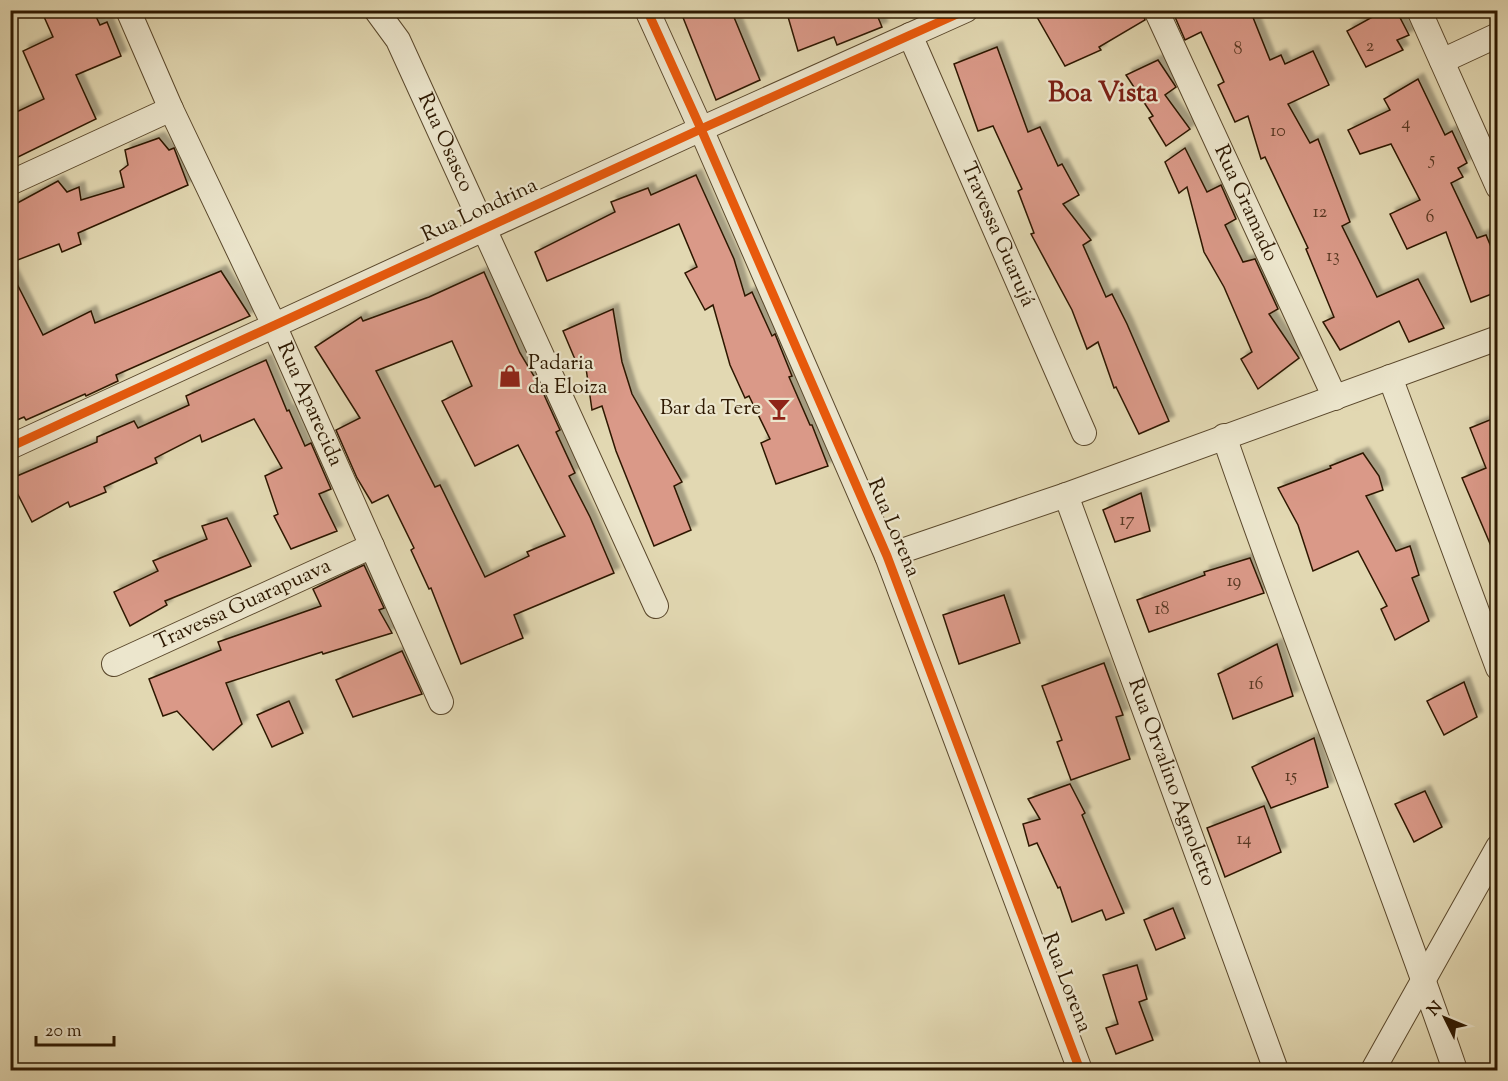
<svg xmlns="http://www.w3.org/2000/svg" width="1508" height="1081" font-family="'Sorts Mill Goudy',serif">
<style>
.building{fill:#da9988;stroke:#2d1800;stroke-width:1.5;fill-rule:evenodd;filter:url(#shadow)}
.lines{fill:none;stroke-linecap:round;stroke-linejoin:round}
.street-casing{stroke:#5a482c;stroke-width:26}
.street{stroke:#ece6cd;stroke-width:24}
.cycleway-casing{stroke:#ece6cd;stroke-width:13}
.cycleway{stroke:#e8590c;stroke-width:9}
.labels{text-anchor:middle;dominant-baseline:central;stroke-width:4.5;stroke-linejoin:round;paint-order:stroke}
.number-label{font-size:18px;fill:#583822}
.street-label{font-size:21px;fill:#2d1800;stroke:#ece6cd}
.poi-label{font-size:21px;fill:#2d1800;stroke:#ece6cd;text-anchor:start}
.district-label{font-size:27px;font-weight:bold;fill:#7a1f14;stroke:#ece6cd}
</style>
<defs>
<filter id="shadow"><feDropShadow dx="5.5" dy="-5.5" stdDeviation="1.5" flood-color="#0004"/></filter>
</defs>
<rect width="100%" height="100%" fill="#e2d8b2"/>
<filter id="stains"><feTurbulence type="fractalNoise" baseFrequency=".00333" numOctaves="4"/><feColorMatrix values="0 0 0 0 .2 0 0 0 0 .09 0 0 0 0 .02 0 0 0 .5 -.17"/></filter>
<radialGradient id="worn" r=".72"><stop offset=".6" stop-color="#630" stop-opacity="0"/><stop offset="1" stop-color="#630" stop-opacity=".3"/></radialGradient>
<g class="building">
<path d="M41,10h52l7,15 7,-3 14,34 -45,19 20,44 -78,38 -8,-15v-27l34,-16 -21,-48 30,-14z"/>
<path d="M680,10h51l29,70 -44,20z"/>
<path d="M786,10h89l7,17 -45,18 -3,-8 -36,14z"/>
<path d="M1033,10h109l3,10 -46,27 2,3 -36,16z"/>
<path d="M1172,10h78l20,50 11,-5 4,9 28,-13 16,34 -41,19 22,39 8,-4 32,83 -8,4 35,71 41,-18 26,49 -35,14 -10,-21 -59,29 -17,-28 11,-5 -28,-68 2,-1 -43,-91 -4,2 -13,-43 -13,6 -17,-37 6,-3 -23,-50 -16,8z"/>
<path d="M1385,10h11l13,25 -12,5 6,10 -37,17 -19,-36z"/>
<path d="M997,47l31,85 12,-5 18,39 4,-2 17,31 -16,9 28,36 -8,5 23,52 6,-3 15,30 42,97 -30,13 -23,-47 -2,1 -16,-46 -11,7 -15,-39 -41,-76 3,-1 -16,-42 4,-2 -29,-63 -15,5 -24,-67z"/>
<path d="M1158,60l18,27 -11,8 25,34 -24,17 -17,-28 4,-2 -27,-41z"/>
<path d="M1418,79l27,56 7,-4 15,32 -9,5 5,9 -12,6 26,55 9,-3 11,26v31l-26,10 -25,-70 -39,17 -17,-35 30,-14 -29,-56 -31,10 -12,-24 42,-20 -6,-11z"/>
<path d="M159,138l10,12 5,-2 14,37 -110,48 3,11 -19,8 -3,-8 -49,19v-56l48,-26 9,11 12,-5 2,13 43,-13 -4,-16 8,-6 -3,-15z"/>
<path d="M1185,148l22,44 14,-7 15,34 -11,6 18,37 12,-3 23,50 -9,5 30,44 -41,31 -17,-30 11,-7 -28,-65 -20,-35 -17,-65 -8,6 -14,-31z"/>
<path d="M696,175l38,84 11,37 7,-4 20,44 3,-2 17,42 -3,1 21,48h2l16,41 -52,18 -15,-41 9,-4 -21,-43 -4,2 -15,-33 -17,-60 -8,5 -20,-37 12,-6 -18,-43 -132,57 -12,-29 80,-40 -4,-10 37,-14 3,7z"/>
<path d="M10,270l33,65 48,-24 4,12 126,-52 29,45 -134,59 2,6 -32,15 -1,-2 -59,26 -2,-3 -14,6z"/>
<path d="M484,272l36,81 20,33 20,44 -4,2 19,41 -6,3 21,41 24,56 -100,42 9,23 -62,26 -30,-76 -2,1 -18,-39 3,-2 -26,-53 -16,8 -15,-25 -21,-48 24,-12 -45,-71 46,-30 2,4 66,-24zM452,341l20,45 -30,15 33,65 43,-21 47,91 -38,16 2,4 -44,21 -45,-92 -5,2 -59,-116z"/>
<path d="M613,309l9,53 10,32 50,88 -8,4 17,44 -37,16 -38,-95 -14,-45 -10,4 -7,-49 -8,3 -14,-33z"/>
<path d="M266,360l21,51 2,-1 16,36 6,-3 20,46 -12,5 18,37 -46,18 -17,-33 4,-2 -13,-38 17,-8 -28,-49 -52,23 -2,-7 -45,23 2,5 -53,24 2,5 -36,15 -2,-5 -36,20 -22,-43 87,-37v-5l37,-16 4,7 51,-23 -3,-9z"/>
<path d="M1497,417v143l-35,-82 24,-10 -16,-40z"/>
<path d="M1363,453l16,23 4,14 -17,6 30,55 14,-5 9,29 -7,3 17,43 -34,19 -14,-31 6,-3 -29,-55 -45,20 -15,-46 -20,-37 53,-20 -1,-2z"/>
<path d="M1141,493l9,38 -35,11 -12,-32z"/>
<path d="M227,518l24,48 -86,35 2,4 -37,21 -16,-34 44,-21 -5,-10 54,-22 -5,-13z"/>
<path d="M1250,558l14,35 -115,39 -12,-32 68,-25 -1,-3z"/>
<path d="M364,565l20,43 -5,2 13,23 -69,21 -1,-2 -96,31 16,41 -29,26 -36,-39 -14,5 -14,-37 72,-29 -3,-8 103,-36 -8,-17z"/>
<path d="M1004,595l16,48 -61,21 -16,-49z"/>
<path d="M1277,644l16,52 -60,23 -15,-45z"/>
<path d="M402,651l20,43 -69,23 -17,-37z"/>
<path d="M1104,663l19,52 -7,2 14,42 -59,21 -14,-38 5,-2 -20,-54z"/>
<path d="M1464,682l13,35 -33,18 -17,-34z"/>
<path d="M289,701l14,32 -31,14 -15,-32z"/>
<path d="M1314,738l14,49 -57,21 -19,-41z"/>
<path d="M1070,784l15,29 -3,2 42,98 -18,7 -4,-10 -30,12 -12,-35 -2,1 -21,-45 -8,3 -6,-22 17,-5 -12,-20z"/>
<path d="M1425,791l17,36 -28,15 -19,-38z"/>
<path d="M1264,806l17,46 -56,25 -18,-49z"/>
<path d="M1173,908l12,30 -29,12 -12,-30z"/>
<path d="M1137,965l10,34 -8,3 14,38 -37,14 -10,-26 12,-4 -15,-49z"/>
</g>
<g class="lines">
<g class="street-casing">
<g id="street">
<path id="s1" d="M128,10l43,99 103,216 167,377"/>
<path id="s2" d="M376,10l22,30 258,566"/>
<path d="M647,10l54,119 186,427 193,514"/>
<path id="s3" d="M1156,10l179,388"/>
<path d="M1419,10l79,177"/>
<path id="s4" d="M910,35l174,398"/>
<path d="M1442,61l56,-26"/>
<path d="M10,183l161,-74"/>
<path d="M1390,377l108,291"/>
<path d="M1224,436c73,213 158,421 231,634"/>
<path d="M10,447l691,-318 265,-119"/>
<path id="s5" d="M1066,495l210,575"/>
<path d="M887,556l179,-61 432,-157"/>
<path id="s6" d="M114,664l258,-118"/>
<path d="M1373,1070l125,-223"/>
</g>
</g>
<use href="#street" class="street"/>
<g class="cycleway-casing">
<g id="cycleway">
<path d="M647,10l54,119 186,427 193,514"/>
<path d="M10,447l691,-318 265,-119"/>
</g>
</g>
<use href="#cycleway" class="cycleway"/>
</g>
<defs>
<g id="shop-bare" transform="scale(1.8)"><path d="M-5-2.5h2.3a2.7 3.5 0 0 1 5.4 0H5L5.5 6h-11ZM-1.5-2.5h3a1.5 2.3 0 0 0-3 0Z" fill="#8f2418" stroke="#ece6cd" stroke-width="2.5" paint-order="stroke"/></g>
<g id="bar-bare" transform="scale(1.8)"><path d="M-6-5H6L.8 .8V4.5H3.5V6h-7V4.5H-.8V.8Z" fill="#8f2418" stroke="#ece6cd" stroke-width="2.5" paint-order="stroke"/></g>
</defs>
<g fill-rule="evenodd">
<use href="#shop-bare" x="510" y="376"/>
<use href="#bar-bare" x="779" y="409"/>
</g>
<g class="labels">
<g class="number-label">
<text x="1370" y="47">2</text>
<text x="1238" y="50">8</text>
<text x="1406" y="124">4</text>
<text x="1278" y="132">10</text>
<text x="1432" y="160">5</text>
<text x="1320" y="213">12</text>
<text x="1430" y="218">6</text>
<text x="1333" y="257">13</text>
<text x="1127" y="521">17</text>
<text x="1234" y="582">19</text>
<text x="1162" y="610">18</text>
<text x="1256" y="685">16</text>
<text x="1291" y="777">15</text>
<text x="1244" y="840">14</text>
</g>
<g class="street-label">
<text stroke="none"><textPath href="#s2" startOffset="150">Rua Osasco</textPath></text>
<text stroke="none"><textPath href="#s3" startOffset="213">Rua Gramado</textPath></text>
<text transform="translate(480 211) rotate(-25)">Rua Londrina</text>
<text stroke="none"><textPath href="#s4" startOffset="218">Travessa Guarujá</textPath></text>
<text stroke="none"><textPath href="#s1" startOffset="434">Rua Aparecida</textPath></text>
<text transform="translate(893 528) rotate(67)">Rua Lorena</text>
<text stroke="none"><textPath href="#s6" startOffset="142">Travessa Guarapuava</textPath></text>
<text stroke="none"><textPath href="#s5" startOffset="306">Rua Orvalino Agnoletto</textPath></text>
<text transform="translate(1066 983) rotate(69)">Rua Lorena</text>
</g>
<g class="poi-label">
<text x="528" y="364">Padaria<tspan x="528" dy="24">da Eloiza</tspan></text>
<text x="761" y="409" text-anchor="end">Bar da Tere</text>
</g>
<g class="district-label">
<text x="1103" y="94">Boa Vista</text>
</g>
</g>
<rect width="1508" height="1081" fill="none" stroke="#e2d8b2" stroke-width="36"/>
<rect x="12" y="12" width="1484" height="1057" fill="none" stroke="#2d1800" stroke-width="3"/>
<rect x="18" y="18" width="1472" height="1045" fill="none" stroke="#2d1800" stroke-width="1.5"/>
<g transform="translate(1445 1018) rotate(313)" stroke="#ece6cd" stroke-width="4.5" paint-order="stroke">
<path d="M0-4.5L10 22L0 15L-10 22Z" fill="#2d1800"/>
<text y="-9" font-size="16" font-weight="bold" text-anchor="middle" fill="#2d1800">N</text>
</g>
<path d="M36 1036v9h78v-9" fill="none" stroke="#2d1800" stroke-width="3"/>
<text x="45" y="1036" font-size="18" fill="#2d1800" stroke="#ece6cd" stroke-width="4.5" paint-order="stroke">20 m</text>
<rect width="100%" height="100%" filter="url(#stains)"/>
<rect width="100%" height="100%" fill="url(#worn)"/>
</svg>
